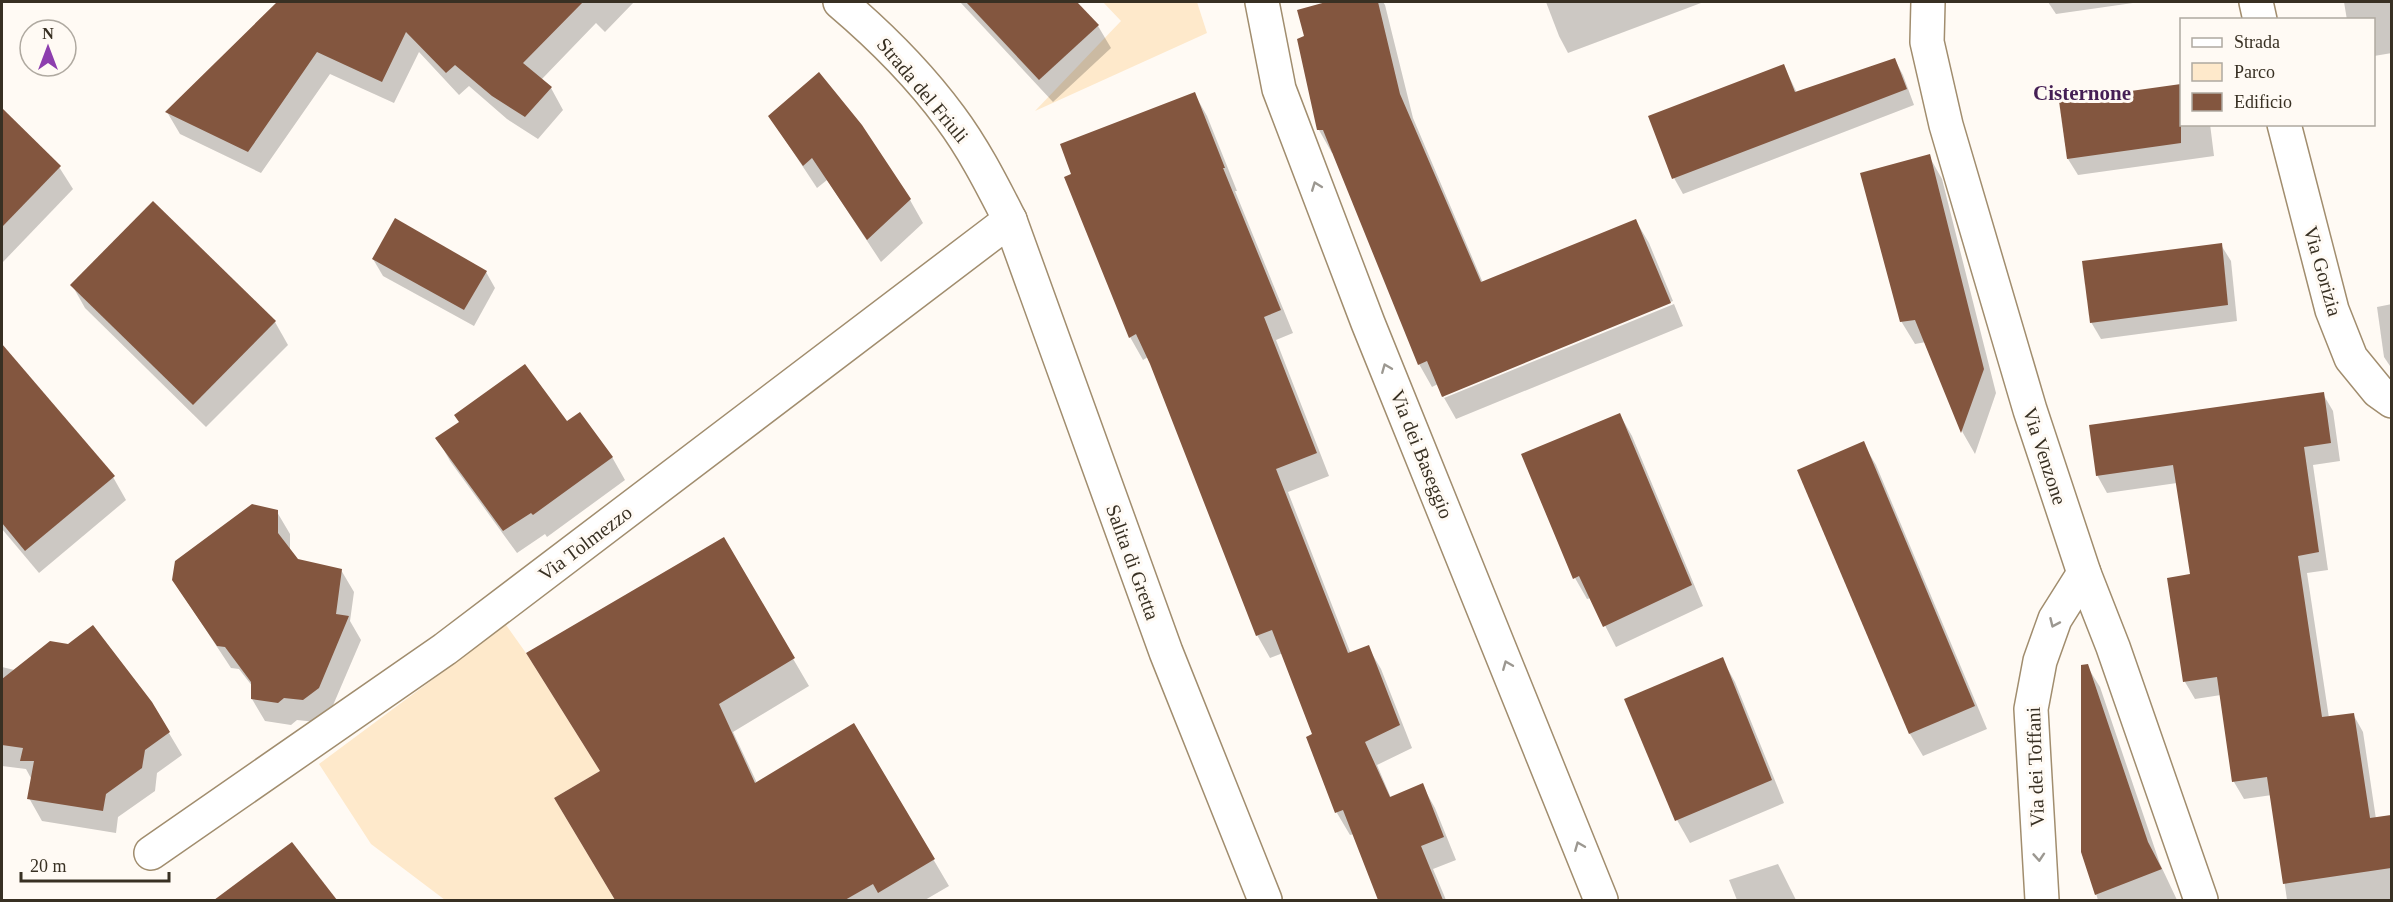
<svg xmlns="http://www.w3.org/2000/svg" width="2393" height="902" font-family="'Times New Roman',serif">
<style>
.green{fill:#fee9cb}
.shadow{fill:#0003}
.building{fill:#83563f}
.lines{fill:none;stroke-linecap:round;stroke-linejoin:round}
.street-casing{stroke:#a18d6e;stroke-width:36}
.secondary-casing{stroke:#a18d6e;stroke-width:36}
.street{stroke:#fff;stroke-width:33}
.secondary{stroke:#fff;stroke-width:33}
.oneway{stroke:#9c9891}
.labels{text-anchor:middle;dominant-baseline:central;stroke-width:6;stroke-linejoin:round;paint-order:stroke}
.street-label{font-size:20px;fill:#383023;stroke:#fffaf4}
.neighbourhood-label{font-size:21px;font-weight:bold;fill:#451f55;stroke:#fffaf4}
</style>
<rect width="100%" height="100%" fill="#fffaf4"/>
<g class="green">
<path d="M1103,2h94l10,31 -172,78 86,-90z"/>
<path d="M506,625l20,28 74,118 -46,27 61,102h-170l-74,-56 -52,-80z"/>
</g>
<g class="shadow">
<path d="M279,2h355l-29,30 -9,-9 -55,57 10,8 12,22 -25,29 -31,-20 -38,-33 -10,9 -40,-43 -25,51 -64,-29 -69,99 -81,-39 -13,-22z"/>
<path d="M960,2h115l23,24 13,22 -58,54z"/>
<path d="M1328,2h55l2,3 28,113 70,165 153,-62 13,22 24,58 -229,94v3l230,-94 9,22 -227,93 -13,-23 -5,-12 -6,3 -13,-23 -85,-212 -2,1 -13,-23 -14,-93z"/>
<path d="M1546,2h155v1l-133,50 -9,-17z"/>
<path d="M2048,2h92l-84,12z"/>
<path d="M2344,2h48v51l-18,3v-36h-27z"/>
<path d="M1895,60l8,15 11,30 -231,89 -9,-16 -24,-61 134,-51 13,27z"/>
<path d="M2182,85v39h28l4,32 -136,19 -10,-16 -8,-56z"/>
<path d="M1194,93l13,23 30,75h-2l58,142 -17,7 53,136 -41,16 63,162 17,-7 13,22 31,79 -35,17 14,33 31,-13 13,23 21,52 -23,9 13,31h-66l-26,-66 -4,1 -13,-22 -29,-75 6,-3 -31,-82 -13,5 -13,-23 -109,-278 -5,3 -13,-23z"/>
<path d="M2,110l57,57 14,22 -71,74z"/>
<path d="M770,117l140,83 13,23 -42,39 -54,-82 -10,8z"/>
<path d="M1929,156l13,23 54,214 -21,61 -12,-21 -37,-91 -11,2 -14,-23z"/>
<path d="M153,203l122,119 13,23 -82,82 -121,-119 -13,-23z"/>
<path d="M2221,245l10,16 6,60 -136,18 -10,-17z"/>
<path d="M373,259l113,13 9,16 -21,38 -91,-50z"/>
<path d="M2392,304v65l-8,-12 -7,-50z"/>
<path d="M5,351l108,126 13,23 -87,73 -37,-44v-175z"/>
<path d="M2323,394l10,17 7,50 -27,4 15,105 -21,3 22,145 24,-4 10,18 13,87 16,-2v83h-105l-15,-105 -28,4 -10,-17 -13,-87 -26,4 -10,-17 7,-107 -15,-92 -70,10 -10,-18z"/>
<path d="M1620,415l12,21 71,170 -87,41 -25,-49 -4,1 -12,-21 -52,-123z"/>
<path d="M437,438l175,19 13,23 -78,57 -2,-3 -28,19 -67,-92z"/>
<path d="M1863,443l13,22 111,264 -64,27 -13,-22z"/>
<path d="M277,512l13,22v18l7,8 44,10 13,22 -4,29 11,19 -30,70 -15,12 -19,-2 -6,5 -26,-4 -13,-22 1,-12 -14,-18 -8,-1 -58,-88z"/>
<path d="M723,539l86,147 -76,46 24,51 97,-58 95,161 -24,14h-308l-46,-75z"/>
<path d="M1722,659l13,23 49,121 -94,40 -13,-23z"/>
<path d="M2087,666l13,21 60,177 17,36h-79l-15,-48z"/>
<path d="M2,667l149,36 31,52 -25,18 -2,18 -37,26 -2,16 -74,-12 -13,-23 3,-18 -6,-11 -24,-3z"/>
<path d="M292,844l43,56h-118z"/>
<path d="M1778,864l18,36h-59l-8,-20z"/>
</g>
<g class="building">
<path d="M277,2h306l-60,61 29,24 -27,30 -33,-21 -37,-31 -9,8 -40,-41 -24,50 -65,-30 -69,100 -83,-40z"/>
<path d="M966,2h111l22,23 -60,55z"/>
<path d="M1326,2h52l22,92 81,188 155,-63 35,84 -229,94 -15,-36 -9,4 -95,-235h-6l-20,-91 7,-3 -7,-26z"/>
<path d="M1895,58l12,31 -235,90 -24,-63 136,-52 11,28z"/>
<path d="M819,72l43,53 49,74 -44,41 -55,-82 -9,8 -35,-50z"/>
<path d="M2181,84v59l-114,16 -8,-58z"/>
<path d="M1195,92l30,76h-2l58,142 -17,7 53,136 -41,16 72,184 21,-8 31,80 -35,17 25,55 33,-14 21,54 -23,9 22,54h-65l-35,-90 -8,3 -29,-76 6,-3 -40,-104 -16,6 -106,-272 -14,-30 -7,4 -65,-161 7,-3 -11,-30z"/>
<path d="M2,108l59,58 -59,61z"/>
<path d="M1930,154l54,215 -23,64 -46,-113 -15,2 -40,-149z"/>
<path d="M153,201l123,120 -83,84 -123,-120z"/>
<path d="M395,218l92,53 -23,39 -92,-51z"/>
<path d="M2222,243l6,62 -138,18 -8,-62z"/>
<path d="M2,344l113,132 -90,75 -23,-28z"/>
<path d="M525,364l42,57 13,-9 33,45 -80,58 -2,-2 -28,18 -68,-93 24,-16 -5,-7z"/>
<path d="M2324,392l7,51 -27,4 15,105 -21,4 24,161 32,-4 16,105 21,-3v53l-108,16 -16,-107 -35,5 -15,-105 -34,5 -16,-104 23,-4 -17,-109 -77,11 -7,-51z"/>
<path d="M1620,413l72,172 -89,42 -24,-51 -6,3 -52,-125z"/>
<path d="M1864,441l111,265 -66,28 -112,-264z"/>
<path d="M252,504l26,6v23l20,26 44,10 -6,45 13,2 -30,72 -16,12 -19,-2 -6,5 -27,-4v-17l-26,-35 -8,-1 -45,-66 3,-19z"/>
<path d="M724,537l71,121 -76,46 36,79 99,-60 81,136 -57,34 -5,-9 -28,16h-230l-61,-102 46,-27 -74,-118z"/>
<path d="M93,625l59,77 18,30 -25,18 -3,18 -36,26 -3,17 -76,-12 7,-38h-14l3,-13 -21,-3v-66l48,-38 18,3z"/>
<path d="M1723,657l49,123 -97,41 -51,-122z"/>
<path d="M2088,664l60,178 14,27 -67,26 -14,-43v-187z"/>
<path d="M292,842l45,58h-123z"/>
</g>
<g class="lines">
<g class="street-casing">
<g id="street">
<path d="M1262,2l17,87 89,234 233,577"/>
<path d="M1928,2l-1,40 19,83 84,285 54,163 29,74 88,253"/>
<path d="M2256,2l4,18"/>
<path d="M2284,124l48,186 19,48 27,33 14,10"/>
<path d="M151,853l294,-204 565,-429"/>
<path d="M2042,900l-11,-191 9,-48 15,-42 29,-46"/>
</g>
</g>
<g class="secondary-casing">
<path id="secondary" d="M840,2c40,34 79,73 110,115 24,32 42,68 60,103l156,432 99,248"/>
</g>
<use href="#street" class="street"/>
<use href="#secondary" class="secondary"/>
</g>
<defs><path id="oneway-chevron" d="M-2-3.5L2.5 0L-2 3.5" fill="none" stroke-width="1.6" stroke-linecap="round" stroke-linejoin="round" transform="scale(1.5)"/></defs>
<g class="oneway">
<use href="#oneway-chevron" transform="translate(1316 186) rotate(-111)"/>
<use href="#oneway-chevron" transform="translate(1386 368) rotate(-112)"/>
<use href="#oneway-chevron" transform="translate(2054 623) rotate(114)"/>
<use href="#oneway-chevron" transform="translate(1507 665) rotate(-112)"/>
<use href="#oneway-chevron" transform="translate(1579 846) rotate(-112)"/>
<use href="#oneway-chevron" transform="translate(2039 857) rotate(86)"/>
</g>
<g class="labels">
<g class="street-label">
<text transform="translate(923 90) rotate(50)">Strada del Friuli</text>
<text transform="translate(2323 271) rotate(74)">Via Gorizia</text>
<text transform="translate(1422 454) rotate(68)">Via dei Baseggio</text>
<text transform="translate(2045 456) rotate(72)">Via Venzone</text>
<text transform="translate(585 543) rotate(-37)">Via Tolmezzo</text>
<text transform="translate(1133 562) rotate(70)">Salita di Gretta</text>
<text transform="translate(2035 767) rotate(-92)">Via dei Toffani</text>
</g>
<g class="neighbourhood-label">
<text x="2082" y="93">Cisternone</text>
</g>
</g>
<rect width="2393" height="902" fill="none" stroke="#383023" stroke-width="6"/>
<rect x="2180" y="18" width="195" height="108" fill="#fffaf4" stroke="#afa9a0" stroke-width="1.5"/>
<rect x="2192" y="38" width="30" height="9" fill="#ffffff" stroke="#afa9a0" stroke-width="1.5"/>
<text x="2234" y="48" font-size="18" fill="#383023">Strada</text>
<rect x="2192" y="63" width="30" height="18" fill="#fee9cb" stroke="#afa9a0" stroke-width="1.5"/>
<text x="2234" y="78" font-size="18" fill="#383023">Parco</text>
<rect x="2192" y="93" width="30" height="18" fill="#83563f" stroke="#afa9a0" stroke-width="1.5"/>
<text x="2234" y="108" font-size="18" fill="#383023">Edificio</text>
<g transform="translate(48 48)"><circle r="28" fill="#fffaf4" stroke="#afa9a0" stroke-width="1.5"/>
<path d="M0-4.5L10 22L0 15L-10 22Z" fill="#8d3eae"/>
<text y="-9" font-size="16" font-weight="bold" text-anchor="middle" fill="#383023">N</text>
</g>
<path d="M21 872v9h148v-9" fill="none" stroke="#383023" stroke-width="3"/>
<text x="30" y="872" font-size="18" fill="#383023" stroke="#fffaf4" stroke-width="4.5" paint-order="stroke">20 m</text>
</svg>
